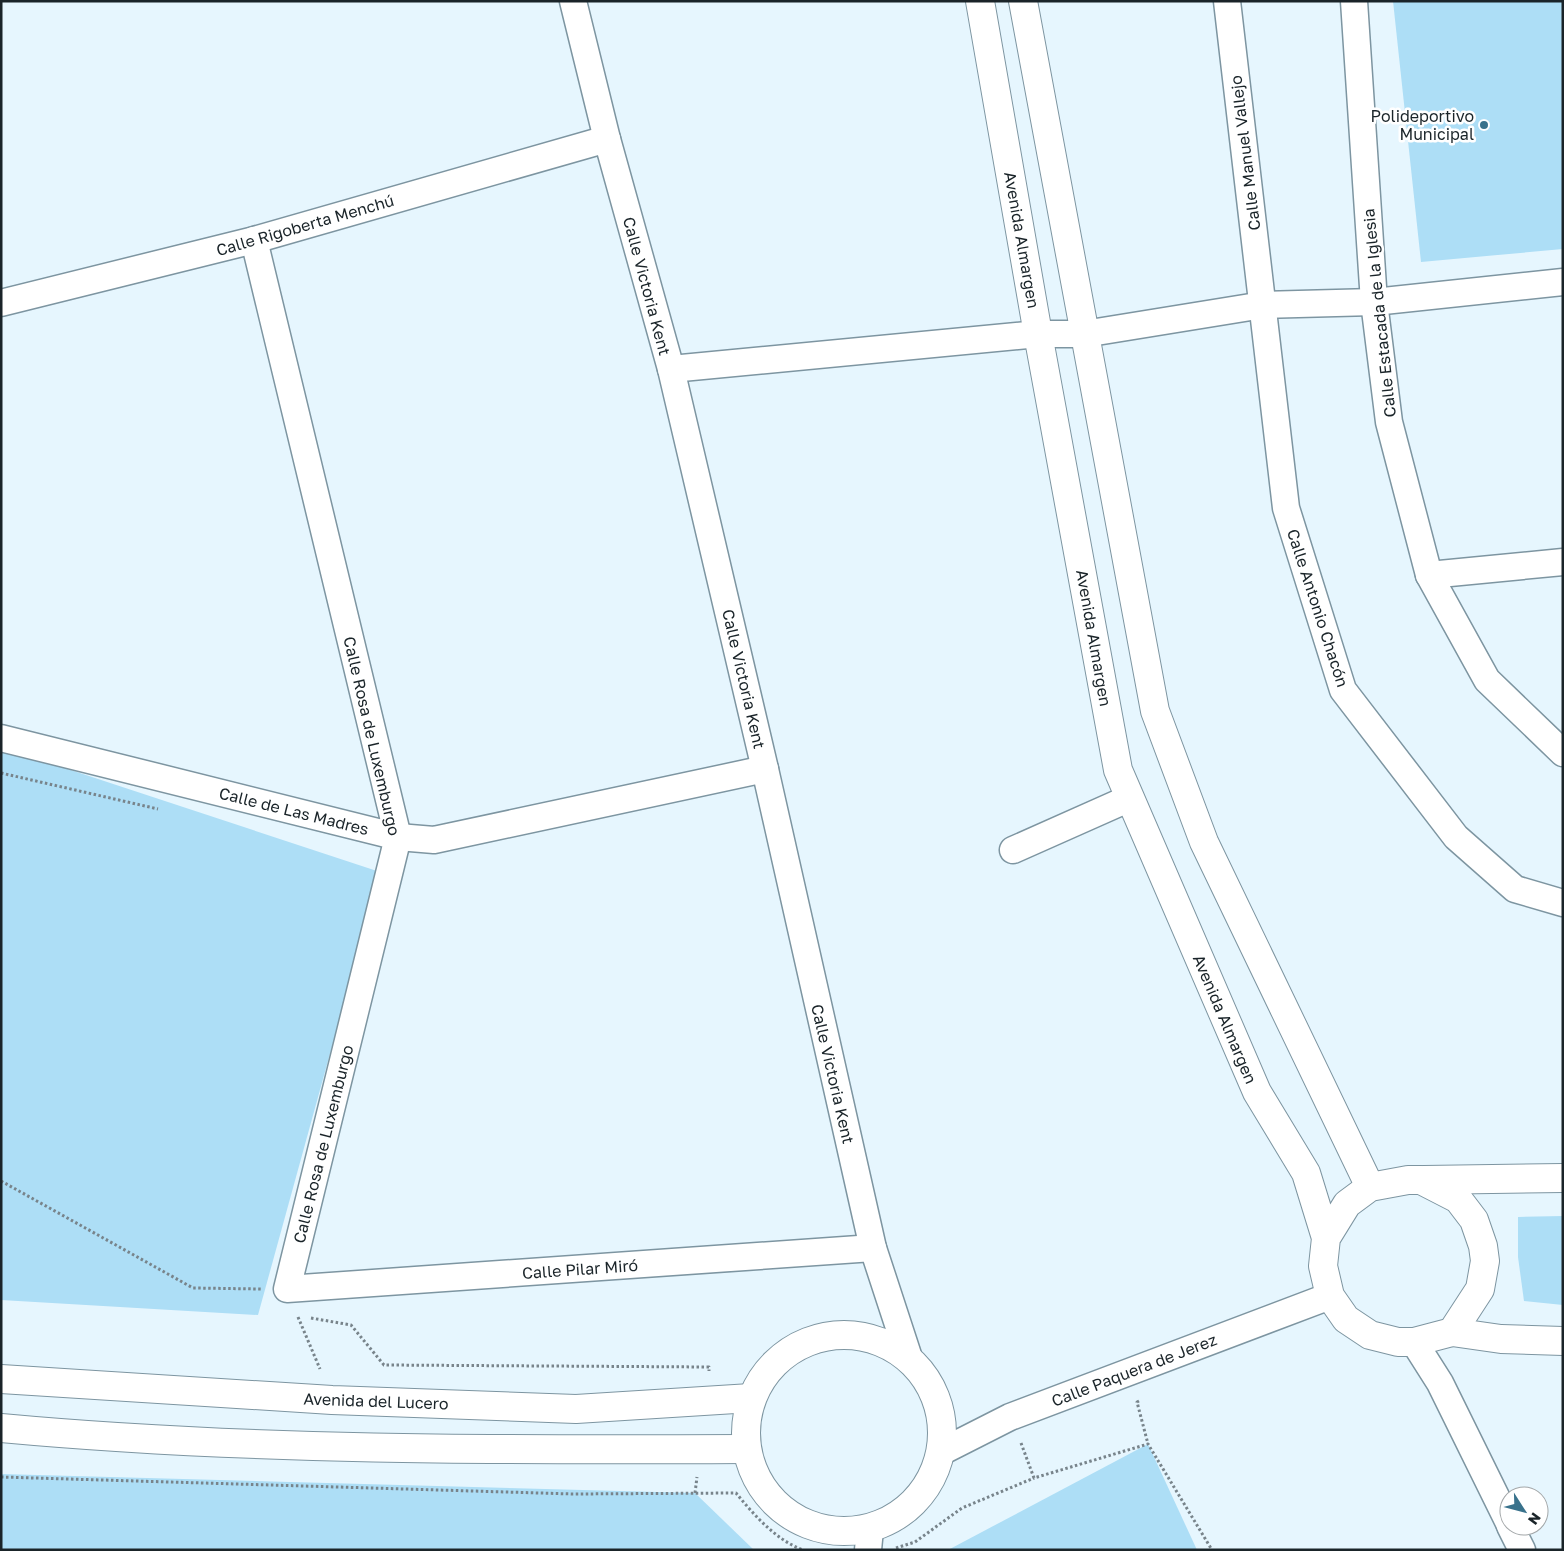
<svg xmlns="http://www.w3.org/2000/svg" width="1564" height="1551" font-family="'Golos Text',sans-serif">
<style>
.green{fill:#addef6}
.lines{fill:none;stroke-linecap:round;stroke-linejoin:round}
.minor-casing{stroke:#7d95a1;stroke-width:29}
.tertiary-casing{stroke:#7d95a1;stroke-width:30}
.path{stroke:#78848b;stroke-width:3;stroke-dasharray:2.5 2.5;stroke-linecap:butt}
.minor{stroke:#fff;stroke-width:26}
.tertiary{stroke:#fff;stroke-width:28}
.poi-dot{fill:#39728c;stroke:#fff;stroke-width:2}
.labels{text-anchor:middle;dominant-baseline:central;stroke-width:5;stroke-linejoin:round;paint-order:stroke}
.poi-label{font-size:16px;fill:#1a2429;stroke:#fff;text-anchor:end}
.street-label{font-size:16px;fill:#1a2429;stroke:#fff}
</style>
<rect width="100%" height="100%" fill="#e6f6fe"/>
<g class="green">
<path d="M1393,1h170v248l-142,13z"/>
<path d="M1,747l379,125 -122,443 -257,-15z"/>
<path d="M1563,1216v89l-39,-4 -6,-44v-40z"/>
<path d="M1148,1444l49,106h-249z"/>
<path d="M1,1474l694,19 59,57h-753z"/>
</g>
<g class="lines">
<g class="minor-casing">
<g id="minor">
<path d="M573,1l34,138 64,230 94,400 108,479 36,110"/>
<path d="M1227,1l59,507 57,182 113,147 59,52 48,14"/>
<path d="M1354,1l20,301 15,120 40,153 58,105 76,73"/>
<path d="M254,240l144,597 -111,452 586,-41"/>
<path d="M1,303l253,-63 353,-101"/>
<path d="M671,369l367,-35h46l179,-29 111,-3 189,-20"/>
<path d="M1429,575l134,-13"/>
<path d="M1,738l397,99 36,3 331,-71"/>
<path d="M1013,850l117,-52"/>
<path d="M1414,1342l26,41 69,140"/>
<path d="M941,1452l69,-35 320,-121"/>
<path d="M1510,1526l12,24"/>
<path d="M868,1550l2,-21"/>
</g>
</g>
<g class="tertiary-casing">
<g id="tertiary">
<path d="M980,1l58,333 80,436 139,322 49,81 20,65 -3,28 7,30 16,23 24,16 28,7h16l38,-10 28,-43 5,-28 -2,-15 -9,-26 -16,-21 -37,-19h-13l-38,7 -23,17 -21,34"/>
<path d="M1023,1l132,710 49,131 166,345"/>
<path d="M1424,1180l139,-2"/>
<path d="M1452,1332l49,7 62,2"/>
<circle cx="844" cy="1433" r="98"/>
<path d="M1,1379l331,21 244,9 175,-11"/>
<path d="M1,1428c248,23 497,22 745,21"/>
</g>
</g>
<g class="path">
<path d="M1,773l157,36"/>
<path d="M1,1181l192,107 68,1"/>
<path d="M298,1317l22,52"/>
<path d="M311,1318l40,7 33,40 325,2v4"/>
<path d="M1139,1401l-2,1 11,42"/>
<path d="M1021,1443l13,35 114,-34 64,106"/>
<path d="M1,1477l572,17 163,-1c18,22 40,47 67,57"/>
<path d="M695,1493l2,-16"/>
<path d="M896,1548l19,-6 47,-34 72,-30"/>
</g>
<use href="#minor" class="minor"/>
<use href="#tertiary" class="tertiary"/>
</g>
<circle class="poi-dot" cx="1484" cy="125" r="5"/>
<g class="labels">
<g class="poi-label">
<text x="1474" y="116">Polideportivo<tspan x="1474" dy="18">Municipal</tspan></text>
</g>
<g class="street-label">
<text transform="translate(1245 153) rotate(-97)">Calle Manuel Vallejo</text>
<text transform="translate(305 225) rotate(-16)">Calle Rigoberta Menchú</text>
<text transform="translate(1022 240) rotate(80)">Avenida Almargen</text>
<text transform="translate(647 286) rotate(75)">Calle Victoria Kent</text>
<text transform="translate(1379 313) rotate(-96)">Calle Estacada de la Iglesia</text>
<text transform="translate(1318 608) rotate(72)">Calle Antonio Chacón</text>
<text transform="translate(1094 638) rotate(80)">Avenida Almargen</text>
<text transform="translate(744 679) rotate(77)">Calle Victoria Kent</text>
<text transform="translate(372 736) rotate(77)">Calle Rosa de Luxemburgo</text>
<text transform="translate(294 811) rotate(14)">Calle de Las Madres</text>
<text transform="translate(1225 1019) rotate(67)">Avenida Almargen</text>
<text transform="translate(833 1074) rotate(77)">Calle Victoria Kent</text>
<text transform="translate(323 1144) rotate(-76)">Calle Rosa de Luxemburgo</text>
<text transform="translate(580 1269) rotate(-4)">Calle Pilar Miró</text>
<text transform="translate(1134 1370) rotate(-21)">Calle Paquera de Jerez</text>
<text transform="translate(376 1401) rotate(2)">Avenida del Lucero</text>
</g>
</g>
<rect width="1564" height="1551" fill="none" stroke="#1a2429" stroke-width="5"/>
<g transform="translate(1524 1511) rotate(126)"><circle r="24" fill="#ffffff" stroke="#a3a7a9"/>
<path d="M0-4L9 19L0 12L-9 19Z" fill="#39728c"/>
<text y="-8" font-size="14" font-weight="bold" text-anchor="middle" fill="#1a2429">N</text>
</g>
</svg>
